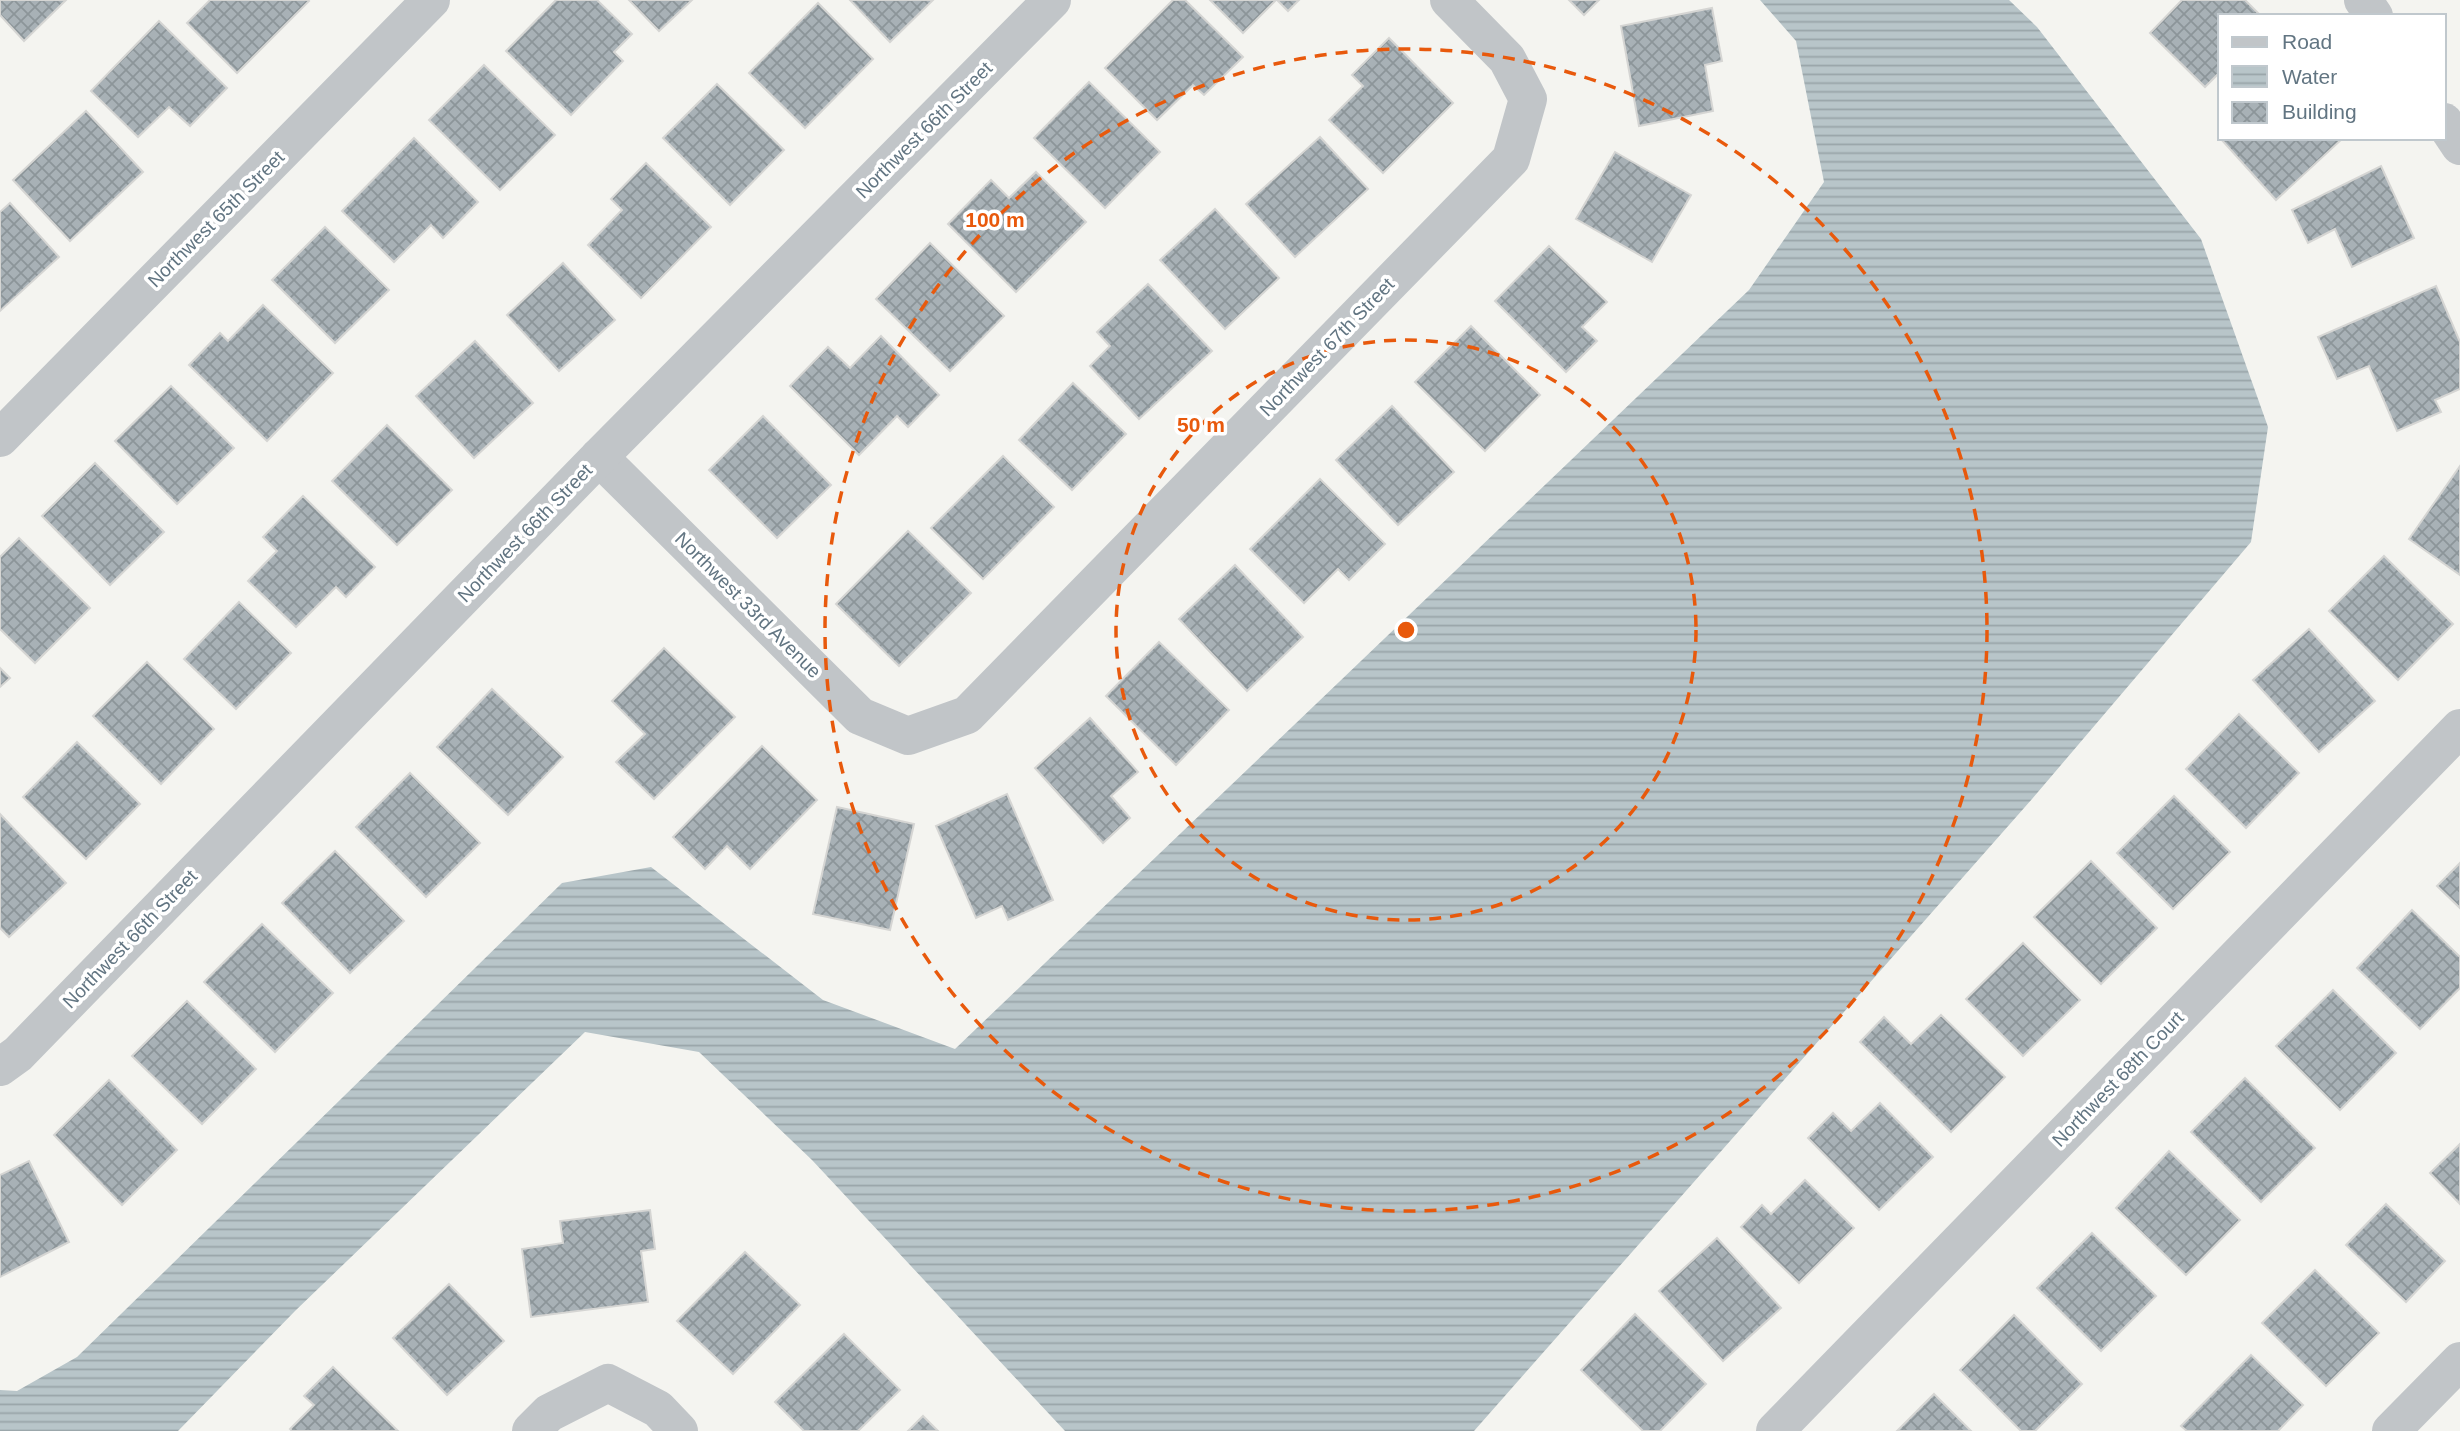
<svg xmlns="http://www.w3.org/2000/svg" width="2460" height="1431" font-family="Helvetica,sans-serif">
<style>
.water{fill:url(#water-rules)}
.building{fill:url(#building-cross-hatch);stroke:#d5d5d3;stroke-width:2}
.lines{fill:none;stroke-linecap:round;stroke-linejoin:round}
.minor{stroke:#c1c5c8;stroke-width:38}
.ring{fill:none;stroke:#e8590c;stroke-width:3.5;stroke-dasharray:12 9}
.labels{text-anchor:middle;dominant-baseline:central;stroke-width:7;stroke-linejoin:round;paint-order:stroke}
.street-label{font-size:19px;fill:#627582;stroke:#fff}
.centre{fill:#e8590c;stroke:#fff;stroke-width:3.5}
.ring-label{font-size:21px;text-anchor:middle;font-weight:bold;fill:#e8590c;stroke:#fff;stroke-width:7;stroke-linejoin:round;paint-order:stroke}
</style>
<defs>
<pattern id="water-rules" width="6" height="5" patternUnits="userSpaceOnUse" patternTransform="scale(1.75)"><rect width="6" height="5" fill="#b8c5c9"/><path d="M0 2.5h6" fill="none" stroke="#99a5a9"/></pattern>
<pattern id="building-cross-hatch" width="8" height="8" patternUnits="userSpaceOnUse" patternTransform="scale(1.75)"><rect width="8" height="8" fill="#a8b1b6"/><path d="M0 0l8 8M0 8l8-8" fill="none" stroke="#8c9599"/></pattern>
</defs>
<rect width="100%" height="100%" fill="#f4f4f0"/>
<path class="water" d="M1760,0h249l28,27 164,212 67,188 -17,115 -219,257 -558,632h-409l-253,-271 -113,-108 -114,-20 -290,279 -117,120h-178v-41l17,1 60,-34 485,-474 89,-16 172,133 132,49 794,-759 75,-108 -28,-141z"/>
<g class="building">
<path d="M0,0h66l-42,41 -24,-26z"/>
<path d="M210,0h98l1,1 -72,72 -50,-50z"/>
<path d="M556,0h41l35,34 -18,18 9,9 -52,54 -65,-64z"/>
<path d="M629,0h63l-33,31z"/>
<path d="M850,0h83l-43,42z"/>
<path d="M1173,0h12l58,57 -39,38 -11,-10 -36,35 -52,-52z"/>
<path d="M1210,0h66l-33,33z"/>
<path d="M1277,0h22l-11,11z"/>
<path d="M1569,0h30l-15,15z"/>
<path d="M2182,0h63l16,16h-41v56l-15,15 -55,-54z"/>
<path d="M818,3l55,56 -68,69 -56,-55z"/>
<path d="M1712,8l10,53 -17,4 8,46 -74,15 -18,-100z"/>
<path d="M159,21l68,67 -37,38 -21,-19 -31,30 -47,-46z"/>
<path d="M1389,38l64,65 -70,70 -54,-53 34,-34 -11,-11z"/>
<path d="M484,65l71,70 -55,55 -71,-70z"/>
<path d="M1089,82l71,70 -55,56 -71,-70z"/>
<path d="M717,84l67,66 -54,55 -67,-67z"/>
<path d="M86,111l57,61 -73,69 -57,-61z"/>
<path d="M1320,137l48,52 -73,68 -49,-53z"/>
<path d="M414,138l64,64 -35,36 -12,-13 -37,37 -52,-51z"/>
<path d="M2220,138h123l-67,62z"/>
<path d="M1615,152l76,43 -39,67 -76,-43z"/>
<path d="M646,163l65,64 -70,71 -53,-53 34,-35 -11,-11z"/>
<path d="M2381,166l33,72 -62,29 -17,-38 -27,14 -16,-33z"/>
<path d="M1036,172l50,50 -70,70 -68,-68 43,-44 18,18z"/>
<path d="M10,203l49,54 -59,54v-99z"/>
<path d="M1215,209l64,69 -54,51 -65,-69z"/>
<path d="M325,227l64,63 -54,53 -63,-63z"/>
<path d="M930,243l74,73 -54,55 -74,-72z"/>
<path d="M1549,246l58,56 -25,25 15,14 -31,31 -71,-71z"/>
<path d="M563,263l52,57 -56,51 -52,-56z"/>
<path d="M1148,284l64,67 -73,68 -49,-53 20,-20 -13,-14z"/>
<path d="M2436,286l24,56v47l-25,11 6,12 -44,19 -28,-65 -32,13 -19,-42z"/>
<path d="M263,305l70,68 -66,68 -78,-76 31,-32 8,8z"/>
<path d="M1471,326l69,69 -55,56 -70,-69z"/>
<path d="M881,336l58,59 -31,32 -11,-11 -38,39 -69,-69 38,-39 22,21z"/>
<path d="M475,341l58,62 -59,55 -58,-62z"/>
<path d="M1073,383l53,51 -54,56 -53,-50z"/>
<path d="M171,386l63,62 -57,56 -62,-63z"/>
<path d="M1392,406l62,66 -56,53 -62,-65z"/>
<path d="M763,416l68,69 -54,53 -68,-68z"/>
<path d="M387,425l65,65 -55,55 -65,-64z"/>
<path d="M1003,456l51,51 -71,72 -52,-51z"/>
<path d="M95,463l69,69 -54,53 -68,-69z"/>
<path d="M2460,466v109l-51,-36z"/>
<path d="M1320,479l65,65 -36,36 -11,-11 -34,34 -54,-54z"/>
<path d="M303,496l72,71 -29,30 -10,-10 -40,40 -48,-46 29,-30 -14,-14z"/>
<path d="M908,531l63,62 -72,73 -63,-62z"/>
<path d="M19,538l71,70 -55,55 -35,-34v-72z"/>
<path d="M2384,556l69,68 -55,56 -69,-69z"/>
<path d="M1235,565l68,72 -56,54 -68,-72z"/>
<path d="M239,602l52,51 -55,56 -52,-50z"/>
<path d="M2309,629l66,72 -56,51 -66,-72z"/>
<path d="M1159,642l70,68 -53,55 -70,-69z"/>
<path d="M664,648l71,69 -81,82 -38,-37 29,-28 -33,-33z"/>
<path d="M147,662l67,67 -53,55 -68,-68z"/>
<path d="M0,668l10,10 -10,9z"/>
<path d="M492,689l71,68 -55,58 -71,-68z"/>
<path d="M2239,714l60,59 -53,55 -60,-59z"/>
<path d="M1090,718l48,54 -27,24 19,22 -27,25 -68,-75z"/>
<path d="M77,742l63,62 -54,55 -63,-62z"/>
<path d="M762,746l55,54 -67,69 -23,-23 -22,23 -32,-32z"/>
<path d="M410,773l70,70 -54,54 -70,-70z"/>
<path d="M1007,794l46,106 -45,20 -6,-14 -26,12 -40,-92z"/>
<path d="M2174,796l56,56 -57,57 -56,-56z"/>
<path d="M837,807l77,17 -24,106 -77,-16z"/>
<path d="M0,814l66,69 -57,54 -9,-9z"/>
<path d="M335,851l69,70 -54,52 -68,-70z"/>
<path d="M2091,861l66,67 -56,56 -67,-67z"/>
<path d="M2460,863v45l-23,-22z"/>
<path d="M2412,910l48,47v31l-40,41 -63,-61z"/>
<path d="M262,924l71,69 -58,59 -71,-70z"/>
<path d="M2023,943l57,57 -57,56 -57,-57z"/>
<path d="M2333,990l63,63 -56,57 -64,-64z"/>
<path d="M187,1001l69,68 -54,55 -70,-68z"/>
<path d="M1941,1015l64,62 -54,55 -91,-90 24,-25 27,27z"/>
<path d="M2245,1078l70,70 -54,54 -70,-70z"/>
<path d="M109,1080l68,70 -55,55 -68,-70z"/>
<path d="M1880,1103l53,54 -54,53 -71,-72 25,-25 18,18z"/>
<path d="M2460,1144v60l-30,-31z"/>
<path d="M2169,1151l71,69 -54,55 -70,-67z"/>
<path d="M29,1161l40,81 -69,35v-102z"/>
<path d="M1805,1180l49,48 -55,55 -58,-56 21,-22 9,9z"/>
<path d="M2386,1204l59,57 -39,41 -60,-57z"/>
<path d="M650,1210l5,39 -14,2 7,51 -117,15 -9,-68 41,-6 -3,-22z"/>
<path d="M2092,1233l64,63 -55,55 -64,-63z"/>
<path d="M1717,1238l64,70 -58,53 -64,-70z"/>
<path d="M745,1252l55,53 -67,69 -56,-53z"/>
<path d="M2315,1270l64,63 -53,53 -64,-63z"/>
<path d="M449,1284l55,57 -57,54 -54,-57z"/>
<path d="M1635,1314l71,70 -46,47h-17l-62,-61z"/>
<path d="M2014,1315l68,69 -47,47h-14l-61,-61z"/>
<path d="M844,1334l56,56 -42,41h-54l-29,-29z"/>
<path d="M2251,1355l52,50 -25,26h-91l-6,-5z"/>
<path d="M333,1367l65,64h-106l-2,-2 24,-24 -10,-9z"/>
<path d="M1934,1394l37,37h-74z"/>
<path d="M923,1416l15,15h-30z"/>
</g>
<g class="lines">
<g class="minor">
<path d="M2363,0l11,16"/>
<path d="M2444,122l16,24"/>
<path d="M0,438l431,-438"/>
<path d="M599,457l261,259 48,20 59,-21 544,-556 17,-60 -21,-40 -58,-59"/>
<path d="M0,1067l18,-13 581,-597 453,-457"/>
<path d="M531,1431l18,-18 59,-30 50,26 21,22"/>
<path d="M1775,1431l685,-703"/>
<path d="M2391,1431l69,-70"/>
</g>
</g>
<g class="ring">
<circle cx="1406" cy="630" r="290"/>
<circle cx="1406" cy="630" r="581"/>
</g>
<g class="labels">
<g class="street-label">
<text transform="translate(924 130) rotate(-45)">Northwest 66th Street</text>
<text transform="translate(216 219) rotate(-45)">Northwest 65th Street</text>
<text transform="translate(1327 347) rotate(-46)">Northwest 67th Street</text>
<text transform="translate(525 533) rotate(-46)">Northwest 66th Street</text>
<text transform="translate(748 605) rotate(45)">Northwest 33rd Avenue</text>
<text transform="translate(130 939) rotate(-46)">Northwest 66th Street</text>
<text transform="translate(2118 1079) rotate(-46)">Northwest 68th Court</text>
</g>
</g>
<circle cx="1406" cy="630" r="10" class="centre"/>
<g class="ring-label">
<text x="995" y="227">100 m</text>
<text x="1201" y="432">50 m</text>
</g>
<rect x="2218" y="14" width="228" height="126" fill="#ffffff" stroke="#c0c8cd" stroke-width="2"/>
<rect x="2232" y="37" width="35" height="10" fill="#c1c5c8" stroke="#c0c8cd" stroke-width="2"/>
<text x="2282" y="49" font-size="21" fill="#627582">Road</text>
<rect x="2232" y="66" width="35" height="21" fill="url(#water-rules)" stroke="#c0c8cd" stroke-width="2"/>
<text x="2282" y="84" font-size="21" fill="#627582">Water</text>
<rect x="2232" y="102" width="35" height="21" fill="url(#building-cross-hatch)" stroke="#c0c8cd" stroke-width="2"/>
<text x="2282" y="119" font-size="21" fill="#627582">Building</text>
</svg>
